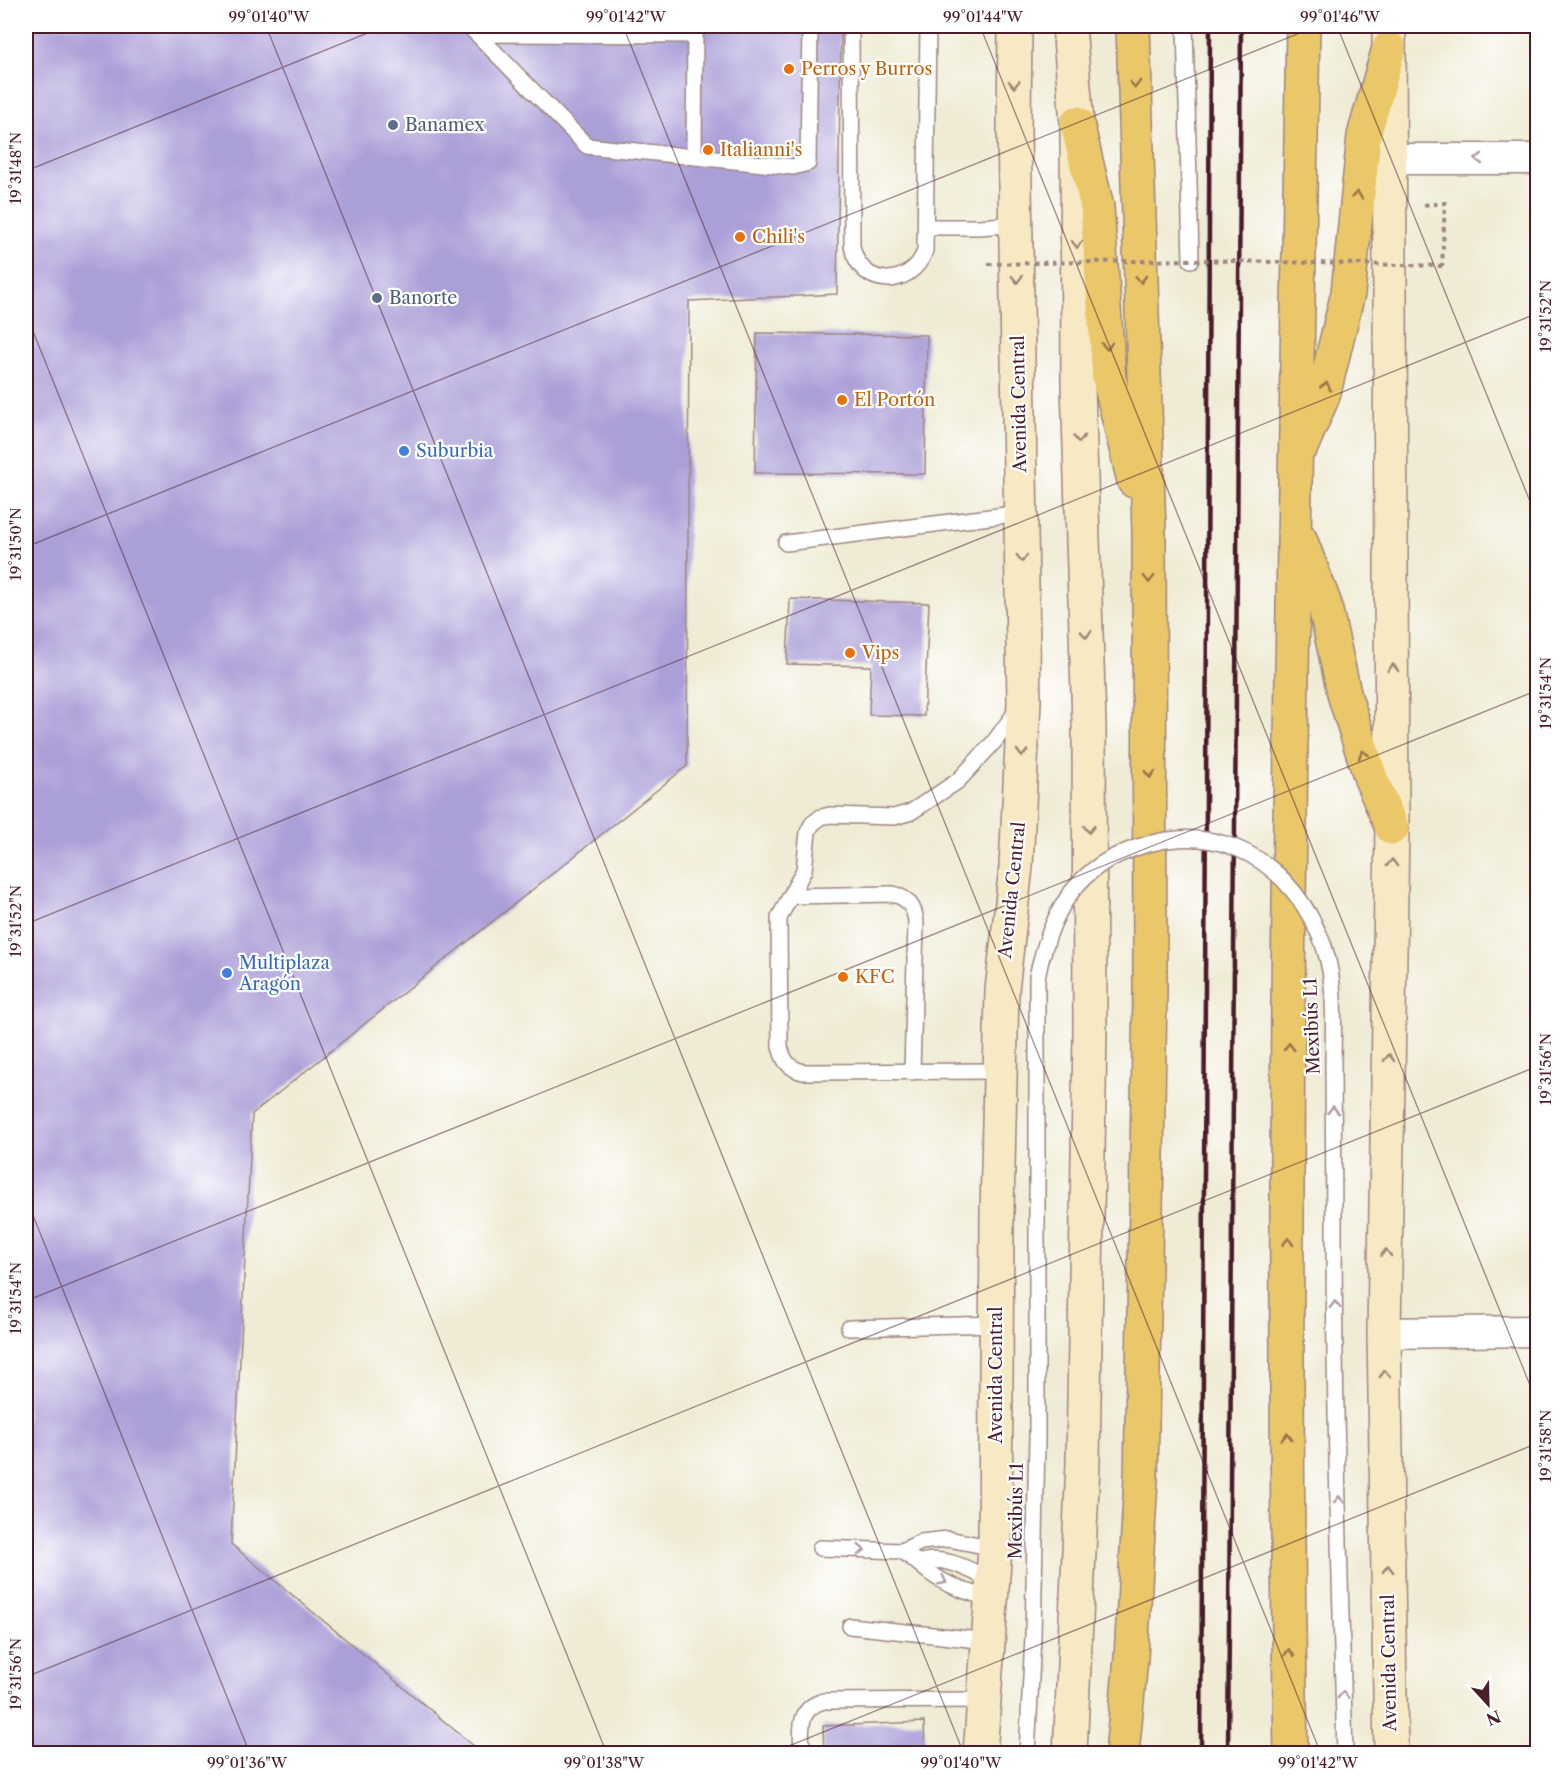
<svg xmlns="http://www.w3.org/2000/svg" width="1563" height="1779" font-family="'Libre Caslon Text',serif">
<style>
.building{fill:#ab9fd8}
.lines{fill:none;stroke-linecap:round;stroke-linejoin:round}
.lane-casing{stroke:#9c8580;stroke-width:18}
.street-casing{stroke:#9c8580;stroke-width:33}
.secondary-casing{stroke:#9c8580;stroke-width:36}
.highway-casing{stroke:#9c8580;stroke-width:36}
.path{stroke:#9c8580;stroke-width:4;stroke-dasharray:4.5 4.5;stroke-linecap:butt}
.lane{stroke:#fff;stroke-width:15}
.street{stroke:#fff;stroke-width:30}
.secondary{stroke:#f7e9c3;stroke-width:33}
.highway{stroke:#eac769;stroke-width:33}
.rail{stroke:#4a1f2b;stroke-width:4.5}
.lane-bridge-casing{stroke:#9c8580;stroke-width:18;stroke-linecap:butt}
.path-bridge{stroke:#9c8580;stroke-width:4;stroke-dasharray:4.5 4.5;stroke-linecap:butt}
.lane-bridge{stroke:#fff;stroke-width:15}
.oneway{stroke:#a08477}
.oneway2{stroke:#9a734a}
.oneway3{stroke:#ae9aa0}
.ticks{fill:none;stroke:#4a1f2b;stroke-width:1.5;stroke-opacity:0.45}
.food-dot{fill:#e8710a;stroke:#fff;stroke-width:2}
.service-dot{fill:#5c6f8a;stroke:#fff;stroke-width:2}
.shop-dot{fill:#3f7fe0;stroke:#fff;stroke-width:2}
.labels{text-anchor:middle;dominant-baseline:central;stroke-width:4.5;stroke-linejoin:round;paint-order:stroke}
.food-label{font-size:18px;fill:#c56008;stroke:#fff;text-anchor:start}
.service-label{font-size:18px;fill:#4e5e75;stroke:#fff;text-anchor:start}
.street-label{font-size:18px;fill:#4a1f2b;stroke:#fff}
.shop-label{font-size:18px;fill:#366cbe;stroke:#fff;text-anchor:start}
.neatline{fill:none;stroke:#4a1f2b;stroke-width:2}
.ticks-label{font-size:15px;text-anchor:middle;fill:#4a1f2b}
</style>
<rect width="100%" height="100%" fill="#fff"/>
<filter id="ink" filterUnits="userSpaceOnUse"><feTurbulence type="fractalNoise" baseFrequency=".0167" numOctaves="2"/><feDisplacementMap in="SourceGraphic" scale="12" xChannelSelector="R" yChannelSelector="G"/><feConvolveMatrix kernelMatrix="1 2 1 2 8 2 1 2 1" color-interpolation-filters="sRGB"/></filter>
<filter id="wash" filterUnits="userSpaceOnUse"><feTurbulence type="fractalNoise" baseFrequency=".008" numOctaves="4" result="noise"/><feDisplacementMap in="SourceGraphic" scale="24" xChannelSelector="R" yChannelSelector="G"/><feGaussianBlur stdDeviation="1.35" result="paint"/><feColorMatrix in="noise" values="0 0 0 0 0 0 0 0 0 0 0 0 0 0 0 0 0 1.4 0 .05"/><feComposite in="paint" operator="in"/></filter>
<g filter="url(#wash)">
<rect width="100%" height="100%" fill="#efebd4"/>
<g id="blocks">
<g class="building">
<path d="M26,26h815l-4,268 -148,7 -2,465 -435,348 -21,430 244,203v7h-449z"/>
<path d="M757,333l170,2 -2,139 -170,-1z"/>
<path d="M790,599l139,4 -5,113 -55,-1 2,-49 -84,-2z"/>
<path d="M924,1722l1,32h-101l-1,-28z"/>
</g>
</g>
</g>
<g filter="url(#ink)">
<use href="#blocks" fill-opacity="0" stroke="#9c8580" stroke-width="1.5"/>
<g class="lines">
<g class="lane-casing">
<g id="lane">
<path d="M469,26l118,120 206,21 15,-4 2,-137"/>
<path d="M851,26l1,220c8,43 59,43 73,5l3,-225"/>
<path d="M1185,26l6,234"/>
<path d="M478,34l217,1"/>
<path d="M694,156l1,-130"/>
<path d="M926,227h53l38,-3"/>
<path d="M786,543l235,-30"/>
<path d="M792,896l101,-2c15,4 22,13 23,29l-4,149"/>
<path d="M1000,1071l-197,1c-15,-4 -20,-12 -23,-26l-1,-128 25,-48 4,-38 4,-8 9,-7 9,-2 64,2 17,-5 47,-31 36,-39 24,-33"/>
<path d="M849,1328l147,-4"/>
<path d="M820,1548l82,3 19,-9 27,-3 47,9"/>
<path d="M902,1551c12,8 20,16 31,24 17,12 38,18 58,24"/>
<path d="M920,1562c27,-7 49,8 73,19"/>
<path d="M850,1626l138,15"/>
<path d="M802,1754c-1,-24 -5,-46 22,-53l161,-1"/>
</g>
</g>
<g class="street-casing">
<g id="street">
<path d="M1391,159h147"/>
<path d="M1384,1333l154,-2"/>
</g>
</g>
<g class="secondary-casing">
<g id="secondary">
<path d="M1069,26l8,97 1,263 11,337 1,309 -7,431 -13,291"/>
<path d="M1389,26l3,802 -8,505 7,421"/>
<path d="M980,1754l15,-206 2,-337 5,-221 14,-123 8,-165 -10,-573 1,-103"/>
</g>
</g>
<g class="highway-casing">
<g id="highway">
<path d="M1077,123l20,84 12,171 25,103"/>
<path d="M1302,445l21,-49 25,-103 16,-157 25,-88"/>
<path d="M1300,539l24,63 21,95 26,82 21,49"/>
<path d="M1122,1754l9,-96 10,-180 9,-485 -1,-460 -16,-507"/>
<path d="M1291,1754c-11,-576 2,-1153 12,-1728"/>
</g>
</g>
<path class="path" d="M1424,205l21,-2 -3,63"/>
<use href="#lane" class="lane"/>
<use href="#street" class="street"/>
<use href="#secondary" class="secondary"/>
<use href="#highway" class="highway"/>
<g class="rail">
<path d="M1201,1754l9,-1728"/>
<path d="M1228,1754l13,-1728"/>
</g>
<g class="lane-bridge-casing">
<path id="lane-bridge" d="M1027,1754l6,-117 4,-197v-463c11,-51 30,-99 81,-122 84,-40 164,-5 201,79 19,41 14,89 14,133 0,51 1,102 1,153 0,178 6,356 11,534"/>
</g>
<path class="path-bridge" d="M988,264l203,-4 251,6"/>
<use href="#lane-bridge" class="lane-bridge"/>
</g>
<defs><path id="oneway-chevron" d="M-2-3.5L2.5 0L-2 3.5" fill="none" stroke-width="1.6" stroke-linecap="round" stroke-linejoin="round" transform="scale(1.5)"/></defs>
<g class="oneway">
<use href="#oneway-chevron" transform="translate(1014 84) rotate(91)"/>
<use href="#oneway-chevron" transform="translate(1077 244) rotate(90)"/>
<use href="#oneway-chevron" transform="translate(1017 279) rotate(89)"/>
<use href="#oneway-chevron" transform="translate(1079 439) rotate(88)"/>
<use href="#oneway-chevron" transform="translate(1022 558) rotate(89)"/>
<use href="#oneway-chevron" transform="translate(1086 634) rotate(88)"/>
<use href="#oneway-chevron" transform="translate(1393 668) rotate(-90)"/>
<use href="#oneway-chevron" transform="translate(1022 753) rotate(92)"/>
<use href="#oneway-chevron" transform="translate(1089 829) rotate(90)"/>
<use href="#oneway-chevron" transform="translate(1392 863) rotate(-89)"/>
<use href="#oneway-chevron" transform="translate(1389 1058) rotate(-89)"/>
<use href="#oneway-chevron" transform="translate(1386 1253) rotate(-89)"/>
<use href="#oneway-chevron" transform="translate(1385 1374) rotate(-91)"/>
<use href="#oneway-chevron" transform="translate(1388 1569) rotate(-91)"/>
</g>
<g class="oneway2">
<use href="#oneway-chevron" transform="translate(1135 84) rotate(88)"/>
<use href="#oneway-chevron" transform="translate(1357 195) rotate(-83)"/>
<use href="#oneway-chevron" transform="translate(1141 279) rotate(88)"/>
<use href="#oneway-chevron" transform="translate(1107 346) rotate(86)"/>
<use href="#oneway-chevron" transform="translate(1326 386) rotate(-74)"/>
<use href="#oneway-chevron" transform="translate(1149 579) rotate(90)"/>
<use href="#oneway-chevron" transform="translate(1363 754) rotate(-108)"/>
<use href="#oneway-chevron" transform="translate(1150 774) rotate(90)"/>
<use href="#oneway-chevron" transform="translate(1289 1047) rotate(-90)"/>
<use href="#oneway-chevron" transform="translate(1288 1242) rotate(-90)"/>
<use href="#oneway-chevron" transform="translate(1287 1437) rotate(-90)"/>
<use href="#oneway-chevron" transform="translate(1289 1653) rotate(-91)"/>
</g>
<g class="oneway3">
<use href="#oneway-chevron" transform="translate(1479 159) rotate(-180)"/>
<use href="#oneway-chevron" transform="translate(1333 1110) rotate(-90)"/>
<use href="#oneway-chevron" transform="translate(1335 1305) rotate(-91)"/>
<use href="#oneway-chevron" transform="translate(1339 1500) rotate(-91)"/>
<use href="#oneway-chevron" transform="translate(861 1550) rotate(2)"/>
<use href="#oneway-chevron" transform="translate(943 1581) rotate(27)"/>
<use href="#oneway-chevron" transform="translate(1343 1695) rotate(-92)"/>
</g>
</g>
<path class="ticks" d="M266,26l698,1728M623,26l698,1728M980,26l558,1379M1337,26l201,495M26,171l359,-145M26,314l581,1440M26,547l1291,-521M26,924l1512,-611M26,1198l224,556M26,1301l1512,-611M26,1677l1512,-611M769,1754l769,-311"/>
<g class="food-dot">
<circle cx="789" cy="69" r="6"/>
<circle cx="708" cy="150" r="6"/>
<circle cx="740" cy="237" r="6"/>
<circle cx="842" cy="400" r="6"/>
<circle cx="850" cy="653" r="6"/>
<circle cx="843" cy="977" r="6"/>
</g>
<g class="service-dot">
<circle cx="393" cy="125" r="6"/>
<circle cx="377" cy="298" r="6"/>
</g>
<g class="shop-dot">
<circle cx="404" cy="451" r="6"/>
<circle cx="227" cy="973" r="6"/>
</g>
<g class="labels">
<g class="food-label">
<text x="801" y="69">Perros y Burros</text>
<text x="720" y="150">Italianni's</text>
<text x="752" y="237">Chili's</text>
<text x="854" y="400">El Portón</text>
<text x="862" y="653">Vips</text>
<text x="855" y="977">KFC</text>
</g>
<g class="service-label">
<text x="405" y="125">Banamex</text>
<text x="389" y="298">Banorte</text>
</g>
<g class="street-label">
<text transform="translate(1019 404) rotate(-91)">Avenida Central</text>
<text transform="translate(1012 890) rotate(-84)">Avenida Central</text>
<text transform="translate(1312 1026) rotate(-92)">Mexibús L1</text>
<text transform="translate(996 1375) rotate(-90)">Avenida Central</text>
<text transform="translate(1016 1511) rotate(-89)">Mexibús L1</text>
<text transform="translate(1389 1663) rotate(-91)">Avenida Central</text>
</g>
<g class="shop-label">
<text x="416" y="451">Suburbia</text>
<text x="239" y="963">Multiplaza<tspan x="239" dy="21">Aragón</tspan></text>
</g>
</g>
<rect width="1563" height="1779" fill="none" stroke="#fff" stroke-width="66"/>
<g transform="translate(1488 1704) rotate(158)" stroke="#ffffff" stroke-width="4.5" paint-order="stroke">
<path d="M0-4.5L10 22L0 15L-10 22Z" fill="#4a1f2b"/>
<text y="-9" font-size="16" font-weight="bold" text-anchor="middle" fill="#4a1f2b">N</text>
</g>
<rect x="33" y="33" width="1497" height="1713" class="neatline"/>
<g class="ticks-label">
<text x="269" y="22">99°01'40"W</text>
<text x="626" y="22">99°01'42"W</text>
<text x="983" y="22">99°01'44"W</text>
<text x="1340" y="22">99°01'46"W</text>
<text transform="translate(16 168) rotate(-90)" y="5">19°31'48"N</text>
<text transform="translate(1546 316) rotate(-90)" y="5">19°31'52"N</text>
<text transform="translate(16 544) rotate(-90)" y="5">19°31'50"N</text>
<text transform="translate(1546 693) rotate(-90)" y="5">19°31'54"N</text>
<text transform="translate(16 921) rotate(-90)" y="5">19°31'52"N</text>
<text transform="translate(1546 1069) rotate(-90)" y="5">19°31'56"N</text>
<text transform="translate(16 1298) rotate(-90)" y="5">19°31'54"N</text>
<text transform="translate(1546 1446) rotate(-90)" y="5">19°31'58"N</text>
<text transform="translate(16 1674) rotate(-90)" y="5">19°31'56"N</text>
<text x="247" y="1768">99°01'36"W</text>
<text x="604" y="1768">99°01'38"W</text>
<text x="961" y="1768">99°01'40"W</text>
<text x="1318" y="1768">99°01'42"W</text>
</g>
</svg>
